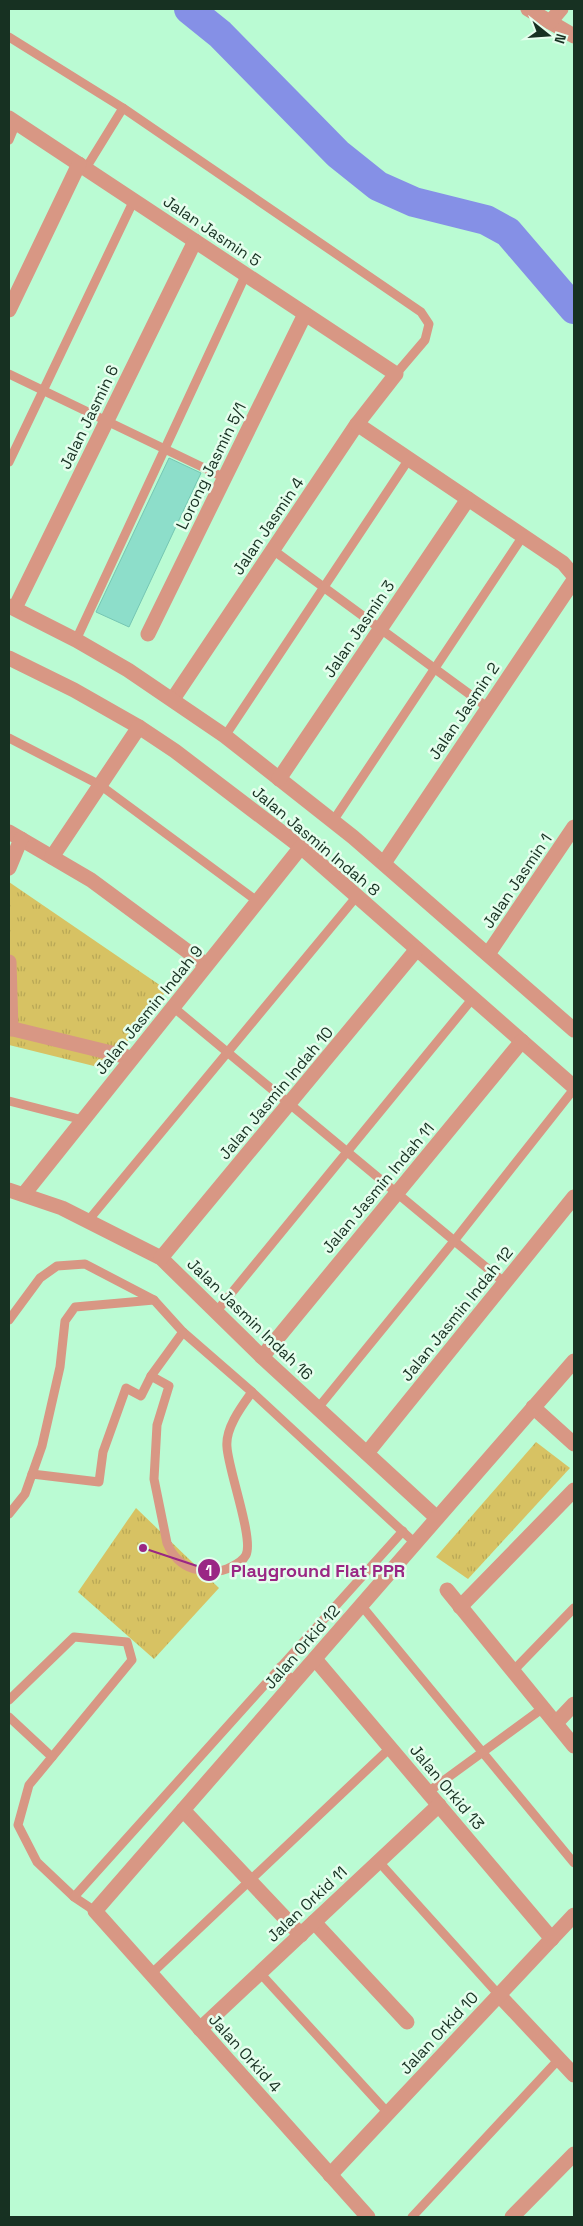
<svg xmlns="http://www.w3.org/2000/svg" width="583" height="2226" font-family="'Space Grotesk',sans-serif">
<style>
.park{fill:url(#park-tufts)}
.lines{fill:none;stroke-linecap:round;stroke-linejoin:round}
.river{stroke:#8590e6;stroke-width:30}
.building{fill:#8ddeca;stroke:#75c6b3}
.lane{stroke:#d89784;stroke-width:9}
.street{stroke:#d89784;stroke-width:15}
.labels{text-anchor:middle;dominant-baseline:central;stroke-width:5;stroke-linejoin:round;paint-order:stroke}
.street-label{font-size:16px;fill:#173122;stroke:#e5feed}
.leader{fill:none;stroke:#9a2784;stroke-width:2}
.callout-dot{fill:#9a2784;stroke:#e5feed;stroke-width:2}
.mark-label{font-size:15px;text-anchor:middle;font-weight:bold;fill:#fff}
.callout-label{font-size:18px;text-anchor:middle;font-weight:bold;fill:#9a2784;stroke:#e5feed;stroke-width:5;stroke-linejoin:round;paint-order:stroke}
</style>
<defs>
<pattern id="park-tufts" width="24" height="20" patternUnits="userSpaceOnUse" patternTransform="scale(1.25)"><rect width="24" height="20" fill="#d7c263"/><path d="M3 7l-1-3M5 7V3M7 7l1-3M15 17l-1-3M17 17v-4M19 17l1-3" fill="none" stroke="#b8a756"/></pattern>
</defs>
<rect width="100%" height="100%" fill="#bafbd3"/>
<g class="park">
<path d="M9,882l158,108 -61,79 -97,-24z"/>
<path d="M536,1442l34,26 -102,111 -32,-22z"/>
<path d="M136,1508l83,80 -65,71 -76,-67z"/>
</g>
<g class="lines">
<path class="river" d="M189,9l31,25 118,120 40,32 36,16 72,18 22,12 66,77"/>
</g>
<path class="building" d="M169,458l32,15 -72,154 -33,-15z"/>
<g class="lines">
<g class="lane">
<path d="M9,37l114,71 298,204 8,12 -4,16 -29,34"/>
<path d="M9,140l7,-17"/>
<path d="M86,168l37,-60"/>
<path d="M9,374l216,104"/>
<path d="M9,462l125,-262"/>
<path d="M273,550l214,157"/>
<path d="M76,640l170,-366"/>
<path d="M225,736l184,-277"/>
<path d="M9,738l91,47 157,116"/>
<path d="M333,821l190,-285"/>
<path d="M173,1007l332,276"/>
<path d="M9,1101l74,19"/>
<path d="M87,1222l270,-326"/>
<path d="M216,1312l257,-314"/>
<path d="M9,1320l31,-42 17,-12 28,-2 69,36 29,32 69,60 163,151"/>
<path d="M151,1376l18,10 -12,39 -3,54 13,64c5,12 14,22 27,26 12,3 26,4 37,-2 6,-3 12,-6 15,-12 8,-16 -18,-86 -19,-108 -2,-19 15,-41 25,-55"/>
<path d="M318,1408l136,-167 120,-152"/>
<path d="M32,1474l67,8 4,-30 23,-64 15,8 10,-20 32,-44"/>
<path d="M9,1514l16,-20 17,-48 18,-79 5,-46 10,-14 79,-7"/>
<path d="M361,1605l213,258"/>
<path d="M280,1667l14,15"/>
<path d="M513,1671l61,-63"/>
<path d="M9,1700l65,-63 53,5 5,18 -103,125 -11,40 19,37 37,35 21,14"/>
<path d="M9,1717l43,40"/>
<path d="M428,1792l115,-84"/>
<path d="M379,1862l120,133"/>
<path d="M74,1897l329,-366"/>
<path d="M260,1973l128,140"/>
<path d="M151,1974l239,-226"/>
<path d="M412,2217l147,-158"/>
</g>
<g class="street">
<path d="M528,9l46,27"/>
<path d="M550,22l11,-13"/>
<path d="M9,118l387,256 -39,50 -184,275"/>
<path d="M9,310l70,-146"/>
<path d="M357,424l206,139 11,13"/>
<path d="M9,606l67,34 52,30 97,66 128,101 221,193"/>
<path d="M15,608l180,-367"/>
<path d="M148,634l157,-320"/>
<path d="M9,658l65,32 65,37 36,24 126,96 273,240"/>
<path d="M279,779l189,-280"/>
<path d="M9,832l82,48 115,85"/>
<path d="M52,857l87,-130"/>
<path d="M384,863l190,-283"/>
<path d="M9,868l12,-29"/>
<path d="M488,954l86,-127"/>
<path d="M9,962l2,67"/>
<path d="M9,1028l123,30"/>
<path d="M9,1190l53,18 99,50 101,99 175,161"/>
<path d="M24,1194l277,-347"/>
<path d="M161,1258l256,-309"/>
<path d="M262,1357l260,-316"/>
<path d="M533,1407l41,37"/>
<path d="M367,1453l207,-256"/>
<path d="M447,1590l127,156"/>
<path d="M460,1607l114,-117"/>
<path d="M315,1659l237,280"/>
<path d="M556,1723l18,-19"/>
<path d="M183,1810l118,125"/>
<path d="M314,1922l93,100"/>
<path d="M499,1995l75,80"/>
<path d="M200,2029l239,-224"/>
<path d="M330,2175l244,-260"/>
<path d="M368,2217l-273,-306 479,-550"/>
<path d="M512,2217l62,-63"/>
</g>
</g>
<g class="labels">
<g class="street-label">
<text transform="translate(212 231) rotate(34)">Jalan Jasmin 5</text>
<text transform="translate(89 417) rotate(-64)">Jalan Jasmin 6</text>
<text transform="translate(211 466) rotate(-64)">Lorong Jasmin 5/1</text>
<text transform="translate(268 526) rotate(-56)">Jalan Jasmin 4</text>
<text transform="translate(359 629) rotate(-56)">Jalan Jasmin 3</text>
<text transform="translate(464 711) rotate(-56)">Jalan Jasmin 2</text>
<text transform="translate(316 841) rotate(40)">Jalan Jasmin Indah 8</text>
<text transform="translate(517 881) rotate(-56)">Jalan Jasmin 1</text>
<text transform="translate(149 1010) rotate(-51)">Jalan Jasmin Indah 9</text>
<text transform="translate(276 1093) rotate(-50)">Jalan Jasmin Indah 10</text>
<text transform="translate(378 1188) rotate(-50)">Jalan Jasmin Indah 11</text>
<text transform="translate(457 1314) rotate(-51)">Jalan Jasmin Indah 12</text>
<text transform="translate(250 1319) rotate(44)">Jalan Jasmin Indah 16</text>
<text transform="translate(302 1647) rotate(-49)">Jalan Orkid 12</text>
<text transform="translate(447 1787) rotate(50)">Jalan Orkid 13</text>
<text transform="translate(307 1904) rotate(-43)">Jalan Orkid 11</text>
<text transform="translate(439 2033) rotate(-47)">Jalan Orkid 10</text>
<text transform="translate(245 2053) rotate(48)">Jalan Orkid 4</text>
</g>
</g>
<path class="leader" d="M143 1548L209 1570"/>
<g class="callout-dot">
<circle cx="143" cy="1548" r="5"/>
<circle cx="209" cy="1570" r="12"/>
</g>
<g class="mark-label">
<text x="209" y="1576">1</text>
</g>
<g class="callout-label">
<text x="318" y="1577">Playground Flat PPR</text>
</g>
<rect width="583" height="2226" fill="none" stroke="#173122" stroke-width="20"/>
<g transform="translate(548 35) rotate(107)" stroke="#e5feed" stroke-width="4" paint-order="stroke">
<path d="M0-4L9 19L0 12L-9 19Z" fill="#173122"/>
<text y="-8" font-size="14" font-weight="bold" text-anchor="middle" fill="#173122">N</text>
</g>
</svg>
